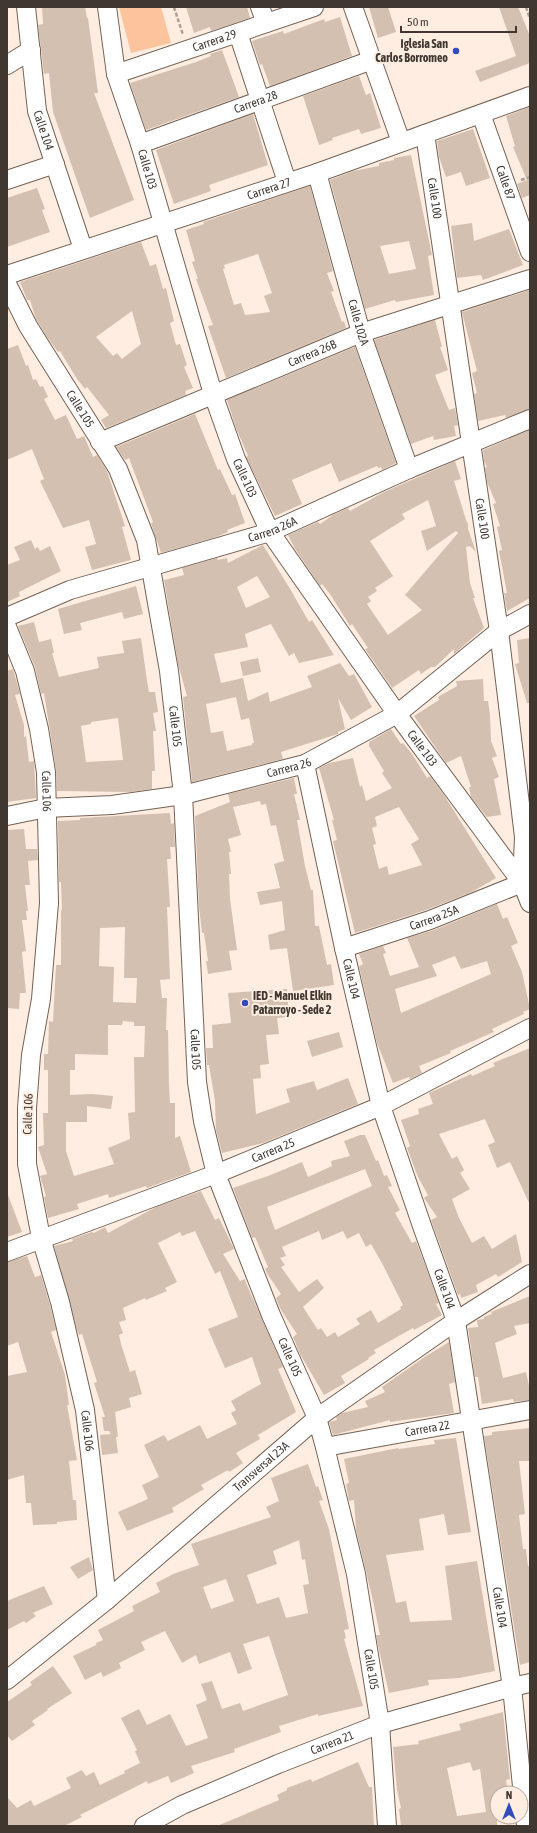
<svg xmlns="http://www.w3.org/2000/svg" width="537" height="1833" font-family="'Asap Condensed',sans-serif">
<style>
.green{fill:#fbc49c}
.building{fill:#d4c0b1;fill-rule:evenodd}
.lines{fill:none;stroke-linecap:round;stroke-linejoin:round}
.minor-casing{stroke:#756255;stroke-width:20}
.path{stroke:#aea096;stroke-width:2.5;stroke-dasharray:4 2;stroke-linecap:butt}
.minor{stroke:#fff;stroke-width:18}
.poi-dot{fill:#334cbd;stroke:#feede0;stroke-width:1.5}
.labels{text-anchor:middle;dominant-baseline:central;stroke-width:4;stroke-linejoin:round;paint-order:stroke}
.street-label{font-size:12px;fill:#403731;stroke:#feede0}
.poi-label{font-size:12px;font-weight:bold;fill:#403731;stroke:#feede0;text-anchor:end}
</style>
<rect width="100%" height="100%" fill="#feede0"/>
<path class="green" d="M119,7h42l10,36 -40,10z"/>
<g class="building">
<path d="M42,7h43l2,11h1l10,75h-4l40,107 -44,18 -37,-106 -4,-39 -5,1 -6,-49 5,-1z"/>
<path d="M186,7h61l3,11 -39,13 -1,-4 -16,6z"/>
<path d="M369,7h19l8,25 -18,6z"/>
<path d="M499,7h19l12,29v27l-50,19 -5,-11 41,-15z"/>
<path d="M340,17l12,39 -82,30 -8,-22 -2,1 -8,-24 31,-10 1,3 40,-15 1,3z"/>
<path d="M222,50l17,47 -93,33 -16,-47 66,-21 15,-6 -1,-2z"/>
<path d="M359,76l7,19 4,-2 11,35 -20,6 -2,-5 -27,9 1,2 -14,5 -16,-49z"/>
<path d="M530,107v88l-8,3 -5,-14 10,-4 -14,-33 2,-1 -9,-30z"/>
<path d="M253,114l15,51 -59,20 2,6 -37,13 -18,-54z"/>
<path d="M473,129l17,49 -24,8 -5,-14 -15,5 -7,-20 -2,-16z"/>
<path d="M411,155l21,100 -4,1 6,39 -38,7 -1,-2 -30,9 -35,-129 23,-9 26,-5v-3l15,-3v-2zM409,241l7,28 -27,5 -9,-28z"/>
<path d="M310,186l23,85 -6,2 7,18 -3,1 11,30 2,-1 2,7 -120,50 -18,-52 5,-1 -17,-46h2l-6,-17 3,-1 -9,-31 18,-6 -1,-2zM258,254l14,39 -8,3 6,16 -25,3 -4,-12 -7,2 -11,-36 2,-1 -1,-3z"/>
<path d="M37,188l8,21 -3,1 8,22 -43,15v-49z"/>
<path d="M472,223l2,18 35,-12 14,36 -40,15 -2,-5 -24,3 -6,-52z"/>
<path d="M141,242l9,24 6,-2 7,25 3,-1 8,33 -4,2 6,22 4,-1 7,21 -3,2 9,21 -8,3 1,4 -80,33 -5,-8 8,-5 -22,-28 -2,2 -8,-10 -17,-28 -2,1 -11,-15 -11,-18 -6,-19h-3l-7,-18zM132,311l9,33 -19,15 -5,-6 -4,3 -17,-19z"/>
<path d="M530,290v119l-24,9 -1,-3 -27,6 -4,-27 3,-1 -5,-20 5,-2 -15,-59z"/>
<path d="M435,320l7,27h-2l8,23 -13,5 14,35 6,-2 3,17 -4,1 2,10 -22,4 -1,-4 -22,8 -37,-104z"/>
<path d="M18,345l8,21 2,-1 5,15 3,-1 4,8 3,-1 5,11 -4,2 11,21 11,-5 11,24 7,-3 9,21 4,-2 10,16 18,55 -3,1 9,33 -39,10 -7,-23 11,-3 -7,-24 -26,8 -23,-47 4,-2 -12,-30 -25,11v-111z"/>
<path d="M355,347l41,116 -14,7 -1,-3 -3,1 -1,-2 -38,16 -8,-19 -39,17 10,24 -27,12 -29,-59 2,-1 -12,-28 -9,-28z"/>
<path d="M195,414l23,56 2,-1 12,26 3,-1 10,29 -18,7 1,2 -12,5 -55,16 -10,-30 2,-1 -24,-64 -4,2 -9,-13z"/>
<path d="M530,430v168l-23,13 -3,-18h3l-8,-42 3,-1 -5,-23 3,-1 -7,-22 3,-1 -9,-21 -2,-14 2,-1 -3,-6 -1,-11z"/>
<path d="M455,461l6,18 -7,2 13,42 1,-1v7l8,23 -6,-6 -4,1 4,36 5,15h-2l11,30 -30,26v-5l-19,18h-4l-10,7 -2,-4 -27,18 -27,-39 3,-1 -16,-24 -2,2 -20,-32 -8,-10 -2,2 -25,-37 -7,-14 30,-13 2,2 13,-9 15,-7 2,3 34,-19zM428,500l8,26 -15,5 6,20 29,-20 2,2 -53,62 17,15 -34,25 -21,-31 4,-3 -3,-4 9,-6 -2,-3 18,-12 -23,-35 35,-22 -3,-5z"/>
<path d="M31,540l4,9 3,-2 2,4 10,-5 11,25 -42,21 1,4 -13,6v-37l13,-5 -6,-13z"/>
<path d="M263,545l26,42 20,35 3,-2 22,35 -35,8 -5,-10 -5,3 -18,-32 -26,10 3,13 -34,7 7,29 22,-5 5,23 20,-9 2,10 42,-15 -5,-11 33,-13 9,13 5,-2 18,33 -21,13 -13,-22 7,31 -7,3v2l-57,18 2,7 -91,23 -9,-85 4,-1 -9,-32 -14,-84 20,-5 -2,-7 35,-10 1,2 9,-2 1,5zM257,576l13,21 -24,11 -9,-21zM236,697l5,23 8,-2 5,25h-2v2l-25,6 -4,-20 -12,2 -5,-29z"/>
<path d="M136,586l7,28 -19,5 -2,-7 -42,11 2,7 -18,4 -6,-25z"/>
<path d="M34,622l5,20 12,-3 3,14h-2l7,24 40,-9 -2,-11 27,-4 -2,-12 19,-3 6,43 2,11h6l3,20 -5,1 3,18h-3l2,40h-3v18l-22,3 -73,-1 -1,-21 -12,-77 -3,1 -6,-27 -17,-41zM118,718l5,42 -37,2 -5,-36 10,-2v-2z"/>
<path d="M530,638v65h-3l-12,-39 4,-1 -2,-23z"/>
<path d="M258,658l3,14 -18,4 -3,-14z"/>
<path d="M13,669l7,25 -5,1 9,30v12l2,-1 3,26 5,-1 2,37 -29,4v-131z"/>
<path d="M483,679l1,22h4l2,14 1,26 6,15 -5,2 7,19 -5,2 7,36 -14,2 -16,-20 -2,-10h2l-10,-31 -15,7 -32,-47 25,-16 -1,-3 19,-11 -1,-5z"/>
<path d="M391,729l10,15 2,-1 9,11 15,24 3,-2 14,19 52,83 -24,14 -46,18 -71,23 -22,-92 4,-1 -5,-20h2l-15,-52 10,-5 24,-5 7,29 2,-2 4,16 26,-13 -10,-15 2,-2 -15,-25v-4zM399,807l20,32 -8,5 11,21 -33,10 -2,-9 -8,3 -6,-24 3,-1 -4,-16 5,-2 -2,-9z"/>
<path d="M294,778l3,16h-3l6,26h-3l8,46 6,24h2l2,36h4l8,39 4,-1 3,21 -41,6 -6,-43 -17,2 -2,-15 17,-5 -3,-29 -22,4 -3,-13 23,-4 -6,-24 10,-3 -8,-36 -5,1 -5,-22 -5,1 -1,-4 -27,6 8,28 -13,4 3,13h-2l2,22h-2l1,25 7,51 -8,1 3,19 -24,4 -2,-13h2l-4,-28h-2l-3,-27 -4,-90 35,-14 -2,-8z"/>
<path d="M170,813l1,11 3,-1 1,24h-5l1,12h-4l3,48h-3l3,72 -10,1 2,18h5l-1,32h2l1,55 1,18h5v35l5,-2 11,36 -44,16 -1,-2 -37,12 -1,-4 -31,10 2,5 -31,9 -4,-21 2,-1 -6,-20 7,-2 -9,-27 6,-2 -1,-32h5v-43h-4v-16h4l1,-33 4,1 3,-57h5v-55h1l-1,-28h-2l-1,-61 22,-1v-2zM125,927l-1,51h13l-1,25 -23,-1 1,-35 -15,-1 1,-38zM123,1021l11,1v4h11l-1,31h-10l1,55 -7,1 2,26 -22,9 6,16 -40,12 -8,-25v-29h21v-16l24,3 2,-13 -21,-2 -22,1v-25h5v-16l33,1v-30h14z"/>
<path d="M24,829l2,20h11l1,11 -10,1 2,24h-5l3,26h-2l1,9h-5l4,31 -4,1 4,41h-6l-1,16 -12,-1v-178z"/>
<path d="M497,904l6,15 4,-2 11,26 -7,3 11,26 8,37 -7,3 1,2 -32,15 2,3 -44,19 1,2 -32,13 3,7 -12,6 -1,-2 -16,6 -16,-40 -18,-77 4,-2 -4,-10 24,-8 3,7 -3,1 7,22 29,-9 -12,-29 27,-8zM455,956l6,13 26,-8 4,13 -90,39 -6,-24 42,-13 -5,-11z"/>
<path d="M287,989l2,28 -12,1 2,16 -13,1 3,29 -9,1 1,13 -8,1 3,35 34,-12 -4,-13 28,-8 3,9 31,-12 10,26 -95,39 -41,10 -6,-23 -1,-29 -6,-36h-2l-1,-17h7l-1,-23 19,-2 -3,-30z"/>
<path d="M339,1032l4,15 -31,10 -5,-16z"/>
<path d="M530,1048v157l-20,-43 -13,6 -9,-23 7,-3 -10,-23 -46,15 13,25 5,-3 7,14 -4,3 10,16 -18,10 7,19 13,25 12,-7 8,13 24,-15 6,28 -24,15 -2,-3 -20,11 2,7 -17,6 -1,-4 -2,1 -27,-75 6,-3 -13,-19 4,-3 -10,-18 -11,-29 3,-2 -9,-26 18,-6 -1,-5 15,-5 -4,-11 42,-19 1,2 23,-10 -2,-3z"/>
<path d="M360,1135h5l11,26 2,-1 6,16 3,-1 5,11 -4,1 12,23 -5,3 17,30 4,-2 23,62 -3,1 6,11 -28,15 -1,-2 -39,22 2,3 -8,5 1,1 -28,17 4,7 -21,12 -24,-41 -7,-17 4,-3 -16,-24 -5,-12 5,-4 -13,-19 -3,-6 3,-2 -13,-30 -3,1 -19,-50 35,-12 34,-14 6,15 24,-11 -1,-5 19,-5 -6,-15zM365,1169l7,17 -97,44 -8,-23zM319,1231l3,9 21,-9 4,8 12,-6 7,14 5,-3 12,21 20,40 -3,2 1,2 -23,14 -7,-13 -15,9 4,5 -22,13 -3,-5 -8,5 -6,-9 -3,2 -15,-23 21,-19 -7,-9 -18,13 -18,-25 4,-2 -5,-7 6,-2 -4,-9z"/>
<path d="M201,1191l14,29 4,-2 15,31 -11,5 17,27 5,-2 1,4 37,84 -5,2 18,43 -38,23 2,4 -24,14 7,10 -14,9 -1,-2 -27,15 3,4 -32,19 2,4 -47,19 -9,-19 30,-13 -6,-14 17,-8 -15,-32 20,-10 4,6 32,-16 7,14 30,-15 -6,-11 5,-3 -5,-9 30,-17 -9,-27 -27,11 -17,-39 30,-12 -18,-46 -5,3 -20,-43 -13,5 -2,-4 -22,11 19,39 -12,6 2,3 -21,9 -1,-2 -22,10 3,12 -7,2 4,11 -4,2 2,9 9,28 5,-2 7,24 -13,4 2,9 -16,5 3,25h-2l2,16 -16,2 -2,-20 11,-1 -2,-3h-5l-2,-14h3l-11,-34 3,-1 -15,-48 -3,1 -2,-5 -23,-84 19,-5 -1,-2 20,-7 2,1 11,-6 3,6 48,-26z"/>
<path d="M8,1195l14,37 -15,5v-41z"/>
<path d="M27,1256l8,21 6,-2 9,30 6,25 -5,2 14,43 4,30h-2l10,55 -8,1 4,39h3l1,20 -20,2v2l-24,1 -2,-22h-5l-2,-28 -17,5v-104l20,-4 -9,-30 -11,4v-84z"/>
<path d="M530,1296v27l-16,3 3,8 -22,9 8,35 23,-6 4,18v10l-16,2 -1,-3 -31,5 -4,-27h-3l-7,-49 10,-1 -1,-7 7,-1v-2l8,-3 -1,-2z"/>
<path d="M449,1342l6,40 -6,2 5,29 -64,9v-2l-57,15 -4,-13 8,-2 -1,-3 6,-4 26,-6 -3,-6 20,-9 -3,-5 44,-31z"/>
<path d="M530,1428v33h-11l6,53 -6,1 4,34h3l2,17h2v96l-10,3 -36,-229 8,-1v-3z"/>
<path d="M456,1438l15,94 -23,3 -4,-21 -25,5 5,31 -38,5 10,48 10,-2 4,21 42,-2 -7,-54 32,-5 18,110 -36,7 -31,2 1,5 -40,8 -10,-43 -3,-15h4l-7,-34 -17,-71 -2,-30 -5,1 -3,-17 3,-1 -5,-24 54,-11 1,1 36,-5 -1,-4z"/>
<path d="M308,1464l8,23 2,-1 5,14 -4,1 10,28 20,100 -5,1 2,8 -2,1 19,67 -45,10v-2l-39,12 2,6 -47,17 1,3 -44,14 3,7 -23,10 -3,-7 -20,8 -1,-3 -67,34 2,2 -18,9h-57v-29l10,11 14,-8 3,6 37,-18 -5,-10 16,-8 4,6 8,-4 6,13 25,-12 -1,-2 16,-8 -5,-12 2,-1 -16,-32 18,-9 8,16 23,-11 16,32 22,-8 -12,-33 11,-5 -6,-16 11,-3 10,28 18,-6 3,8 45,-16 -19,-59 -26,8 9,25 -14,5 -8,-22 -31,12 -3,-9 -14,8 -17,-32 -24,11 4,8 -26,13 2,5 -18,9 -2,-5 -16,8 -12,-24 23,-11v-2l7,-3 -5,-10 36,-19 -2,-5 28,-14 -4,-9 17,-9 26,-9 -8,-21 80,-27 -5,-10 13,-6 -8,-23zM299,1540l3,20 3,-1 4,25 -6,1 5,28 -22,5 -7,-21 -22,7 -10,-29 30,-11 -4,-13zM226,1579l8,22 -23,8 -8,-22z"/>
<path d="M89,1557l4,13 -15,9 -8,-12z"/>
<path d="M44,1586l9,18 -20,9 3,3 -10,7 -2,-2 -17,9v-29z"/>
<path d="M53,1666l19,27 -25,16 1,1 -16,11 3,4 -23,16 -5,-6v-33l25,-17 -2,-3z"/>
<path d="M503,1712l7,67 -4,1 2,13h-11v33h-96l-2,-17 2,-1 -4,-18 -4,-43 26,-3 -1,-3 43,-11 -2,-6zM470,1762l3,9 7,-2 6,43 -29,4 -10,-48z"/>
<path d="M358,1762l11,25h3l2,39h-157l62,-26 -2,-5 10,-5v-2l24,-9 1,3z"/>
</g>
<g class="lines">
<g class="minor-casing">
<g id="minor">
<path id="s1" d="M26,7l11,104 46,138"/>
<path id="s2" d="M107,7l9,67 24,70 73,250 23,65 34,73 127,182 125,169"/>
<path d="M260,7l6,16"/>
<path d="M353,7l48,135"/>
<path d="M238,33l49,149"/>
<path d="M7,65l24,-15"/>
<path id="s3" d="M116,74l198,-67"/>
<path id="s4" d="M481,114l49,138"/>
<path id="s5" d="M425,134l74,497 25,206 -2,46 8,20"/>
<path id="s6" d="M140,144l232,-84"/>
<path id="s7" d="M317,173l44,160 48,136"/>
<path d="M7,180l48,-16"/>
<path id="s8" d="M7,275l310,-102 213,-77"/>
<path id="s9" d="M7,284l21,42 90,143 28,71 23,131 14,124 14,287 6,39 13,53 55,141 46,103 8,29 31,127 24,150 7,102"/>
<path id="s10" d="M100,442l261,-109 169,-54"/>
<path id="s11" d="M7,617l63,-27 200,-58 139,-63 121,-50"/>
<path id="s12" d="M7,627l18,44 14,58 7,43 3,131 -8,96 -10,56 -4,53v56l14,74 19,64 25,108 22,190"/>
<path id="s13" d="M305,764l39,184 37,158 41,120 34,95 56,366 14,139"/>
<path id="s14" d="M7,816l39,-8 66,-3 71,-10 122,-31 92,-50 102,-83 31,-17"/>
<path id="s15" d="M344,948l86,-28 92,-37"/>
<path id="s16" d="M7,1252l209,-78 165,-68 149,-78"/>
<path id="s17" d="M325,1447l205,-37"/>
<path id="s18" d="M7,1680l100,-80 210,-182 139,-97 74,-47"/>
<path id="s19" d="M144,1826l38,-21 96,-41 102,-40 132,-37 18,-4"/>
</g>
</g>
<g class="path">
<path d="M174,7l9,28"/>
<path d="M526,7l4,12"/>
<path d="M521,180l9,-3"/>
</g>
<use href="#minor" class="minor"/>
</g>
<g class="poi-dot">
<circle cx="456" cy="51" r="4"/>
<circle cx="245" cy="1003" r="4"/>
</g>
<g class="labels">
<g class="street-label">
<text stroke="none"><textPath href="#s3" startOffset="104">Carrera 29</textPath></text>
<text stroke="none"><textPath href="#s6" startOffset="123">Carrera 28</textPath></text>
<text stroke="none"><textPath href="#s1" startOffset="125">Calle 104</textPath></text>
<text stroke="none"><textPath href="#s2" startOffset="168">Calle 103</textPath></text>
<text stroke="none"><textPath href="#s4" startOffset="73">Calle 87</textPath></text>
<text stroke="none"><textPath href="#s8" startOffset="276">Carrera 27</textPath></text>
<text stroke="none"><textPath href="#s5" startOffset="65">Calle 100</textPath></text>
<text stroke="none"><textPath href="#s7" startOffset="155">Calle 102A</textPath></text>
<text stroke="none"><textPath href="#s10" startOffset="230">Carrera 26B</textPath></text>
<text stroke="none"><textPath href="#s9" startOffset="145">Calle 105</textPath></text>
<text stroke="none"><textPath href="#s2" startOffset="492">Calle 103</textPath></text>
<text stroke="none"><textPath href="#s5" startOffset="389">Calle 100</textPath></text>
<text stroke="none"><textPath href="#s11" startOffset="280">Carrera 26A</textPath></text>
<text stroke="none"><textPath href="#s9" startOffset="481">Calle 105</textPath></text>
<text stroke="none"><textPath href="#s2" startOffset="816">Calle 103</textPath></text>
<text stroke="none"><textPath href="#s14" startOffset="287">Carrera 26</textPath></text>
<text stroke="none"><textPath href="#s12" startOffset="170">Calle 106</textPath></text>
<text stroke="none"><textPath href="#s15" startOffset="95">Carrera 25A</textPath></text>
<text stroke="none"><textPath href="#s13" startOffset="220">Calle 104</textPath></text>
<text stroke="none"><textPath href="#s9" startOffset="805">Calle 105</textPath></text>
<text transform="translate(28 1114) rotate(-88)">Calle 106</text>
<text stroke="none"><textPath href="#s16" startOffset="285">Carrera 25</textPath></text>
<text stroke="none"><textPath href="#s13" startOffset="544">Calle 104</textPath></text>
<text stroke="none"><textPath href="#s9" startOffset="1129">Calle 105</textPath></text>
<text stroke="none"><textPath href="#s17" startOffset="104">Carrera 22</textPath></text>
<text stroke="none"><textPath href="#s12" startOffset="818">Calle 106</textPath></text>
<text stroke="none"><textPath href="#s18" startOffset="332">Transversal 23A</textPath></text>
<text stroke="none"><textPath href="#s13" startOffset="868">Calle 104</textPath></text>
<text stroke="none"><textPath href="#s9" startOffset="1453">Calle 105</textPath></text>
<text stroke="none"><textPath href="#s19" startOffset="206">Carrera 21</textPath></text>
</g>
<g class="poi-label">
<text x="448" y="44">Iglesia San<tspan x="448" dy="14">Carlos Borromeo</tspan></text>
<text x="253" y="996" text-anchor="start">IED - Manuel Elkin<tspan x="253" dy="14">Patarroyo - Sede 2</tspan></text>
</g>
</g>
<rect width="537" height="1833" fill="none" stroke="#403731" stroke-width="16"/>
<g transform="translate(509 1805)"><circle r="19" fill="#feede0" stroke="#b2a49a"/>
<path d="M0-3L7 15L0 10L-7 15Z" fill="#334cbd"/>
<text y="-6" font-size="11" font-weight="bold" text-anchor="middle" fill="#403731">N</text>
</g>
<path d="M401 26v6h115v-6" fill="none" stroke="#403731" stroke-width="2"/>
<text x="407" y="26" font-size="12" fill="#403731" stroke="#feede0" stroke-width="3" paint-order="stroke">50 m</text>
</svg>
